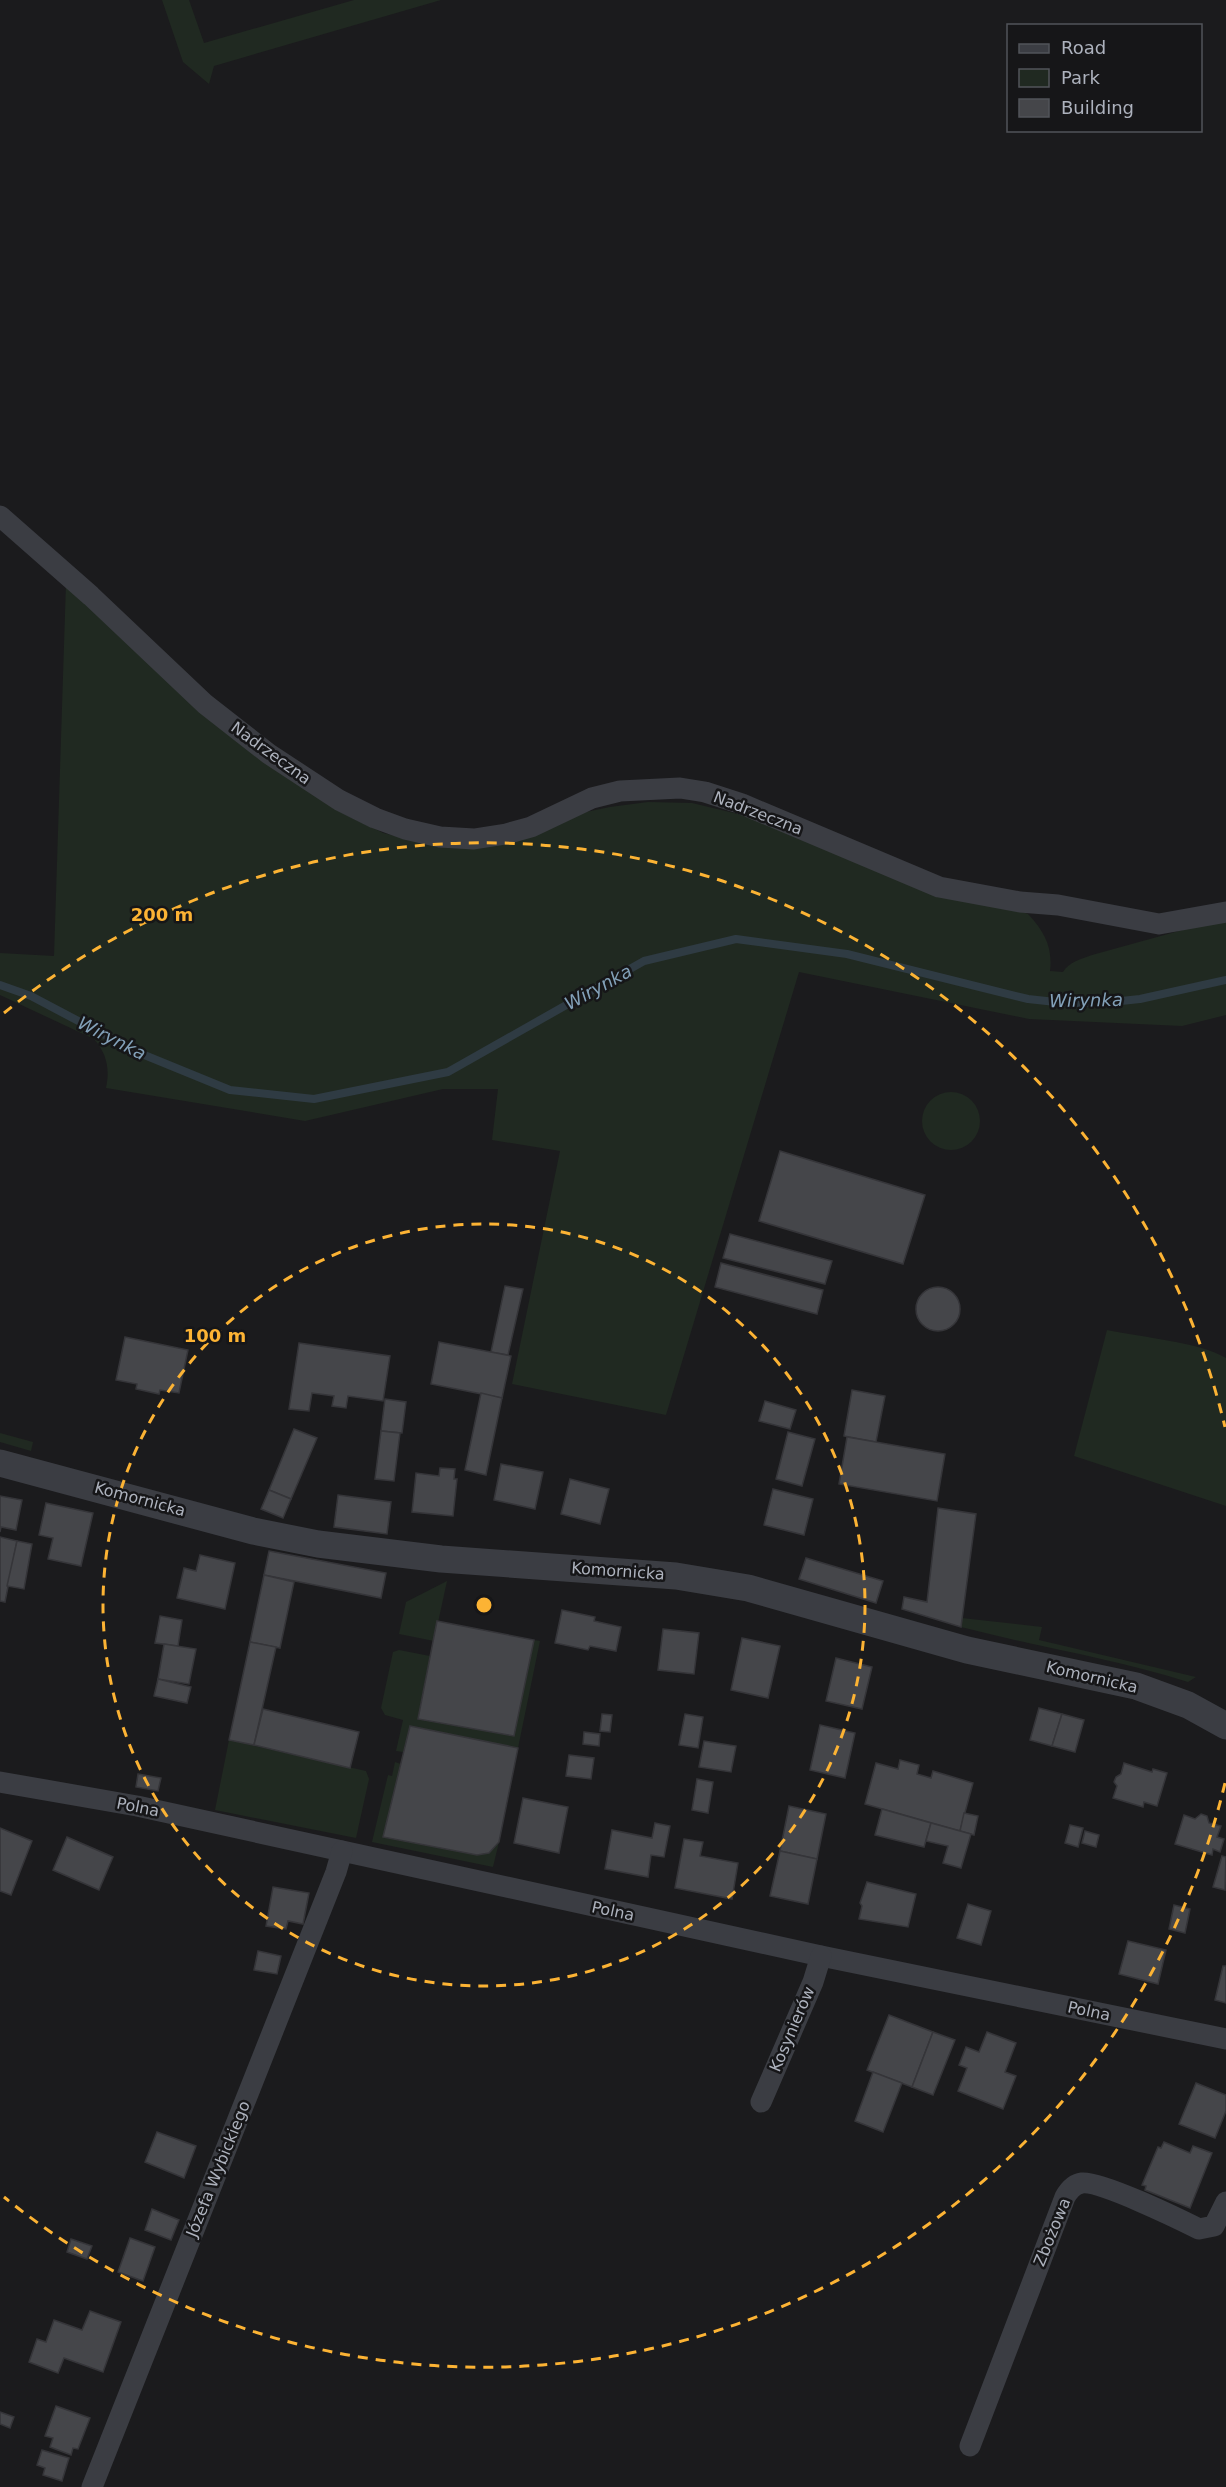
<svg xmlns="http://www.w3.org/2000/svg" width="1226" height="2487" font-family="'DejaVu Sans',sans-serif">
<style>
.green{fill:#202921}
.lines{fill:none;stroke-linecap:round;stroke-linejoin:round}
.stream{stroke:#2f3b43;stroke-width:8}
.building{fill:#45464a;stroke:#353539;stroke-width:1.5}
.minor{stroke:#3b3d43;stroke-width:21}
.tertiary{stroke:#3b3d43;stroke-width:27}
.ring{fill:none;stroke:#fcb334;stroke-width:3;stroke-dasharray:10 8}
.labels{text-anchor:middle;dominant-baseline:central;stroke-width:5;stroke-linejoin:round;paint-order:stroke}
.street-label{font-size:16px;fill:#adb2bd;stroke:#161618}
.water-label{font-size:18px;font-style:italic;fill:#83a1b9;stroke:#161618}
.centre{fill:#fcb334;stroke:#161618;stroke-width:3}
.ring-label{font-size:18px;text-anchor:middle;font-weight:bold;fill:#fcb334;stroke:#161618;stroke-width:5;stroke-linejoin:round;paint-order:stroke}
</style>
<rect width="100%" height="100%" fill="#1b1b1d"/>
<g class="green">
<path d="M162,0h27l15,43 150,-43h87l-227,66 -5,18 -26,-22z"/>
<path d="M66,583l298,240 19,10 47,11 180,-37 38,-5 44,1 67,16 269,95c16,17 25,33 22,57l13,1c6,-10 18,-13 29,-17l134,-37v97l-44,11 -153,-7 -230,-47 -133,443 -154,-31 48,-233 -68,-11 6,-51h-55l-138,32 -199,-33c4,-19 1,-34 -12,-49l-94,-44v-42l54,3z"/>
<circle cx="951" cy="1121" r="29"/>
<path d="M1107,1330c32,7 93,12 119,28v148l-152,-50z"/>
<path d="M0,1433l33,9 -2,9 -31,-9z"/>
<path d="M447,1581l-13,60 -35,-7 7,-32z"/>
<path d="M962,1618l80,9 -3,13 157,37 -8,5c-75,-24 -151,-35 -227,-55z"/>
<path d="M534,1640l6,1 -22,107 -108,-22 -7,26 -7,-1 7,-31 -18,-5 -4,-7 12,-56 6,-2 31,6 -12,62 96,18z"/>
<path d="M229,1740l137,31 3,8 -13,59 -141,-28z"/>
<path d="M395,1762l6,2 -18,73 94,18 12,-2 10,-11 -6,25 -121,-25 16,-67 4,1z"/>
</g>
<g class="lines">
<path class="stream" d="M0,985l31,11 106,56 93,38 84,9 134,-27 196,-111 92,-22 111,15 181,45 37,4h37l38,-4 86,-19"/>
</g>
<g class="building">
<path d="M780,1151l145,44 -22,69 -144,-43z"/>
<path d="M730,1234l102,27 -7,23 -102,-26z"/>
<path d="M721,1263l102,27 -6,24 -102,-27z"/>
<path d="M505,1286l18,3 -15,66 -17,-3z"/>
<circle cx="938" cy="1309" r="22"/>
<path d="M125,1337l63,13 -9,43 -19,-3 -1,4 -23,-5 1,-5 -21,-4z"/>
<path d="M439,1342l72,14 -9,42 -71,-14z"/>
<path d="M299,1343l91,13 -7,45 -35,-5 -2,12 -14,-2 2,-10 -22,-3 -3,18 -20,-2z"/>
<path d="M852,1390l33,6 -9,46 -32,-6z"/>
<path d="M481,1393l21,5 -16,77 -21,-5z"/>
<path d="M385,1399l21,3 -4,31 -21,-2z"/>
<path d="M765,1401l31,9 -6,19 -31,-8z"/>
<path d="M294,1429l23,9 -26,61 -22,-9z"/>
<path d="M381,1431l19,2 -6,48 -19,-2z"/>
<path d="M788,1432l27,7 -13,47 -26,-7z"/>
<path d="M847,1437l98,17 -8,47 -98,-17z"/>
<path d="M501,1464l42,8 -8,37 -41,-9z"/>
<path d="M440,1468l15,1 -1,10h3l-4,37 -41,-4 4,-39 23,3z"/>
<path d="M570,1479l39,10 -9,35 -39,-10z"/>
<path d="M773,1489l40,10 -9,36 -40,-10z"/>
<path d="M269,1490l22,9 -8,19 -22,-9z"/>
<path d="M338,1495l53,7 -4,32 -53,-7z"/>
<path d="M0,1496l22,4 -6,30 -15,-3 -1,5z"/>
<path d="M46,1503l47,10 -12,53 -33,-7 5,-21 -14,-3z"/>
<path d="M938,1508l38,6 -15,113 -59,-18 2,-12 23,5z"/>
<path d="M0,1537l17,4 -12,61 -5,-1z"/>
<path d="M17,1541l15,3 -8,45 -17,-3z"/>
<path d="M269,1551l117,22 -5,25 -117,-23z"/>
<path d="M200,1555l35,8 -10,46 -48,-11 7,-30 12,3z"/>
<path d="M806,1558l77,23 -7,22 -77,-24z"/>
<path d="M264,1575l30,7 -14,66 -30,-6z"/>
<path d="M562,1610l33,7 -1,4 27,6 -5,24 -26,-5 -2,4 -33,-7z"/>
<path d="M160,1616l22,4 -4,26 -23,-3z"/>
<path d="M437,1621l97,19 -20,96 -96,-17z"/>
<path d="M663,1629l36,4 -5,41 -36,-4z"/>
<path d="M742,1638l38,8 -12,52 -37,-8z"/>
<path d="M250,1642l26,5 -22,98 -25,-5z"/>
<path d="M164,1644l32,5 -7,35 -31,-5z"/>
<path d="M836,1658l36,9 -10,42 -36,-8z"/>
<path d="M158,1679l33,8 -4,16 -33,-7z"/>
<path d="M1039,1708l23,6 -10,32 -22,-6z"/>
<path d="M263,1709l96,23 -9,36 -96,-23z"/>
<path d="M602,1714l10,1 -2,17 -10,-1z"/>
<path d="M685,1714l18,3 -5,31 -19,-3z"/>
<path d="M1062,1714l22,6 -9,32 -23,-6z"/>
<path d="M820,1725l35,8 -10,45 -35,-8z"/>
<path d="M410,1726l108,22 -19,94 -10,11 -12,2 -94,-18z"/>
<path d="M584,1732l16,2 -1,12 -16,-2z"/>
<path d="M704,1741l32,5 -5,26 -32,-5z"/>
<path d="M569,1755l25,3 -3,21 -25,-3z"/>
<path d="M900,1760l19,5 -2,9 14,4 2,-7 40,12 -13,48 -95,-27 11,-41 22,6z"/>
<path d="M1124,1763l28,9 1,-3 14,4 -10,33 -13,-4 -1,5 -30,-9 4,-12 -3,-4 2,-5 5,-3z"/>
<path d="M138,1774l23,4 -3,13 -22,-4z"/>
<path d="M697,1779l16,3 -5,31 -16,-3z"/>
<path d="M523,1798l45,9 -9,46 -45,-10z"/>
<path d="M789,1806l37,8 -9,45 -37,-8z"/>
<path d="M882,1809l49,14 -7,24 -49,-12z"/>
<path d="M964,1813l14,3 -4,19 -14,-4z"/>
<path d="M1201,1814l6,2 2,7 12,3 -4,11 7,2 -4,13 -7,-3 -1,6 -37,-11 9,-29 11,4z"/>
<path d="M655,1823l15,3 -6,31 -13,-2 -3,22 -43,-8 7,-39 40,8z"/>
<path d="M931,1823l40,11 -10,34 -18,-5 5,-17 -22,-5z"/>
<path d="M1070,1825l13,3 -5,19 -13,-4z"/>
<path d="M0,1828l32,13 -21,54 -11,-4z"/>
<path d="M1085,1831l14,4 -3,12 -14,-4z"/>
<path d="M67,1837l46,20 -14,33 -46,-20z"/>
<path d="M684,1839l19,3 -3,14 38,7 -6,36 -57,-11z"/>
<path d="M780,1851l37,8 -9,45 -38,-8z"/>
<path d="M1222,1856l4,1 -1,33 -12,-3z"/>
<path d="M867,1882l49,12 -8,33 -49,-8 3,-13 -2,-3z"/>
<path d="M273,1887l36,6 -6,31 -15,-3 -2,8 -20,-3z"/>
<path d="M968,1904l23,7 -10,34 -24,-7z"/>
<path d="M1174,1905l16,4 -5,24 -16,-4z"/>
<path d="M1128,1941l38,9 -8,34 -39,-10z"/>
<path d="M258,1951l23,5 -4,18 -23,-4z"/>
<path d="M1223,1966h3v37l-11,-3z"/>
<path d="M889,2015l44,17 -21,55 -45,-17z"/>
<path d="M933,2032l22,8 -22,55 -21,-8z"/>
<path d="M987,2032l29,11 -11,29 11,4 -13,33 -45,-18 9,-23 -8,-3 7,-18 13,5z"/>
<path d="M873,2072l29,11 -19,49 -28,-11z"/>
<path d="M1196,2083l30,12v16l-11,27 -36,-14z"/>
<path d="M157,2132l39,14 -12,32 -39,-16z"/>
<path d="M1164,2142l26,11 3,-7 19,7 -22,55 -45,-18 1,-4 -4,-1 16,-38 3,1z"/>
<path d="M152,2209l27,11 -8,20 -26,-10z"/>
<path d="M130,2238l25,9 -12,34 -25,-9z"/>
<path d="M71,2239l21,7 -5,13 -20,-7z"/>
<path d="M90,2311l31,11 -18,50 -39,-14 -6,15 -29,-11 8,-23 9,3 8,-22 28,10z"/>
<path d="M56,2406l34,12 -12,31 -5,-1 -2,7 -21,-8 3,-9 -8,-2z"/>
<path d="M0,2412l14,5 -4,11 -10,-4z"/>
<path d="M42,2450l27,8 -7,23 -19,-6 2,-7 -8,-3z"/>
</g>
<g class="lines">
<g class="minor">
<path d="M0,516l91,80 114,108 64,50 70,46 36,18 30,11 35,8 34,2 32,-5 25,-7 61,-29 28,-7 60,-3 25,4 37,12 197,83 81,15 38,3 101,19 67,-12"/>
<path d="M0,1782l137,24 684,150 405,83"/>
<path d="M761,2102l52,-120 8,-26"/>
<path d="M970,2446l95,-249c4,-7 9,-13 17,-14 19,-2 97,36 117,46l15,-3 12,-24"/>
<path d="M92,2487l244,-615 6,-21"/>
</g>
<path class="tertiary" d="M0,1463l253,68 65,13 123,15 235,17 72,12 219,62 169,36 52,19 38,21"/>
</g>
<g class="ring">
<circle cx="484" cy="1605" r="381"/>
<path d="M1225 1783A762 762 0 0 1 4 2197M4 1013A762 762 0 0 1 1225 1427"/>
</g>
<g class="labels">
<g class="street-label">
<text transform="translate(271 753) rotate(36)">Nadrzeczna</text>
<text transform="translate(758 813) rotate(21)">Nadrzeczna</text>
<text transform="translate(140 1499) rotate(15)">Komornicka</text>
<text transform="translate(618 1571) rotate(4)">Komornicka</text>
<text transform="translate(1092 1677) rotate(13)">Komornicka</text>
<text transform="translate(138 1807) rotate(11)">Polna</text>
<text transform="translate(613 1911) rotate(12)">Polna</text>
<text transform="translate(1089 2011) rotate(12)">Polna</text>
<text transform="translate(792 2029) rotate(-67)">Kosynierów</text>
<text transform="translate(218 2169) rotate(-68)">Józefa Wybickiego</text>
<text transform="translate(1052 2232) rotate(-68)">Zbożowa</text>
</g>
<g class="water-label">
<text transform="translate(598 987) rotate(-29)">Wirynka</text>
<text transform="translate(1086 1000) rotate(-1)">Wirynka</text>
<text transform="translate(112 1038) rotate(27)">Wirynka</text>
</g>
</g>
<circle cx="484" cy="1605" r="9" class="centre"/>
<g class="ring-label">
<text x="162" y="921">200 m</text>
<text x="215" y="1342">100 m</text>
</g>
<rect x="1007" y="24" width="195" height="108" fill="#161618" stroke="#52545a" stroke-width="1.5"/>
<rect x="1019" y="44" width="30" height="9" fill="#3b3d43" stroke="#52545a" stroke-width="1.5"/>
<text x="1061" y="54" font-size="18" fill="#adb2bd">Road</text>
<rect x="1019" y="69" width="30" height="18" fill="#202921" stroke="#52545a" stroke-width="1.5"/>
<text x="1061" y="84" font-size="18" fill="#adb2bd">Park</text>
<rect x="1019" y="99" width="30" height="18" fill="#45464a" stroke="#52545a" stroke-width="1.5"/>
<text x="1061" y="114" font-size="18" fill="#adb2bd">Building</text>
</svg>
